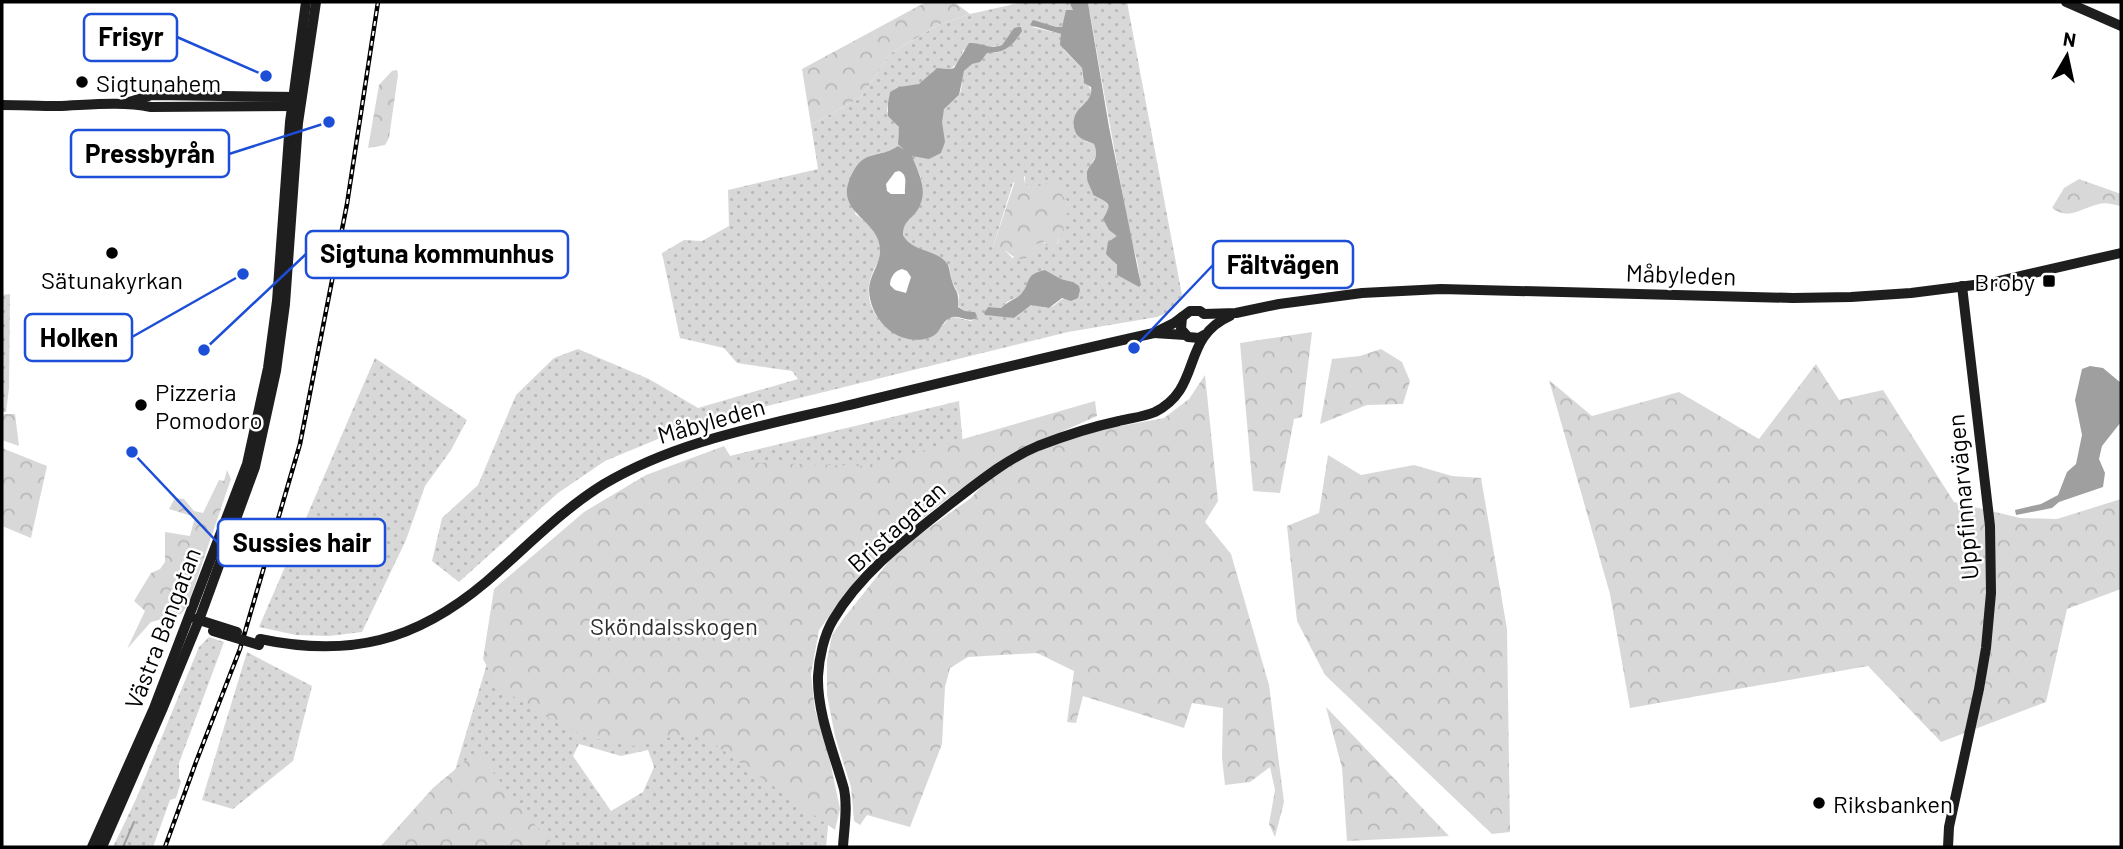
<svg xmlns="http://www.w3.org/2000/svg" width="2123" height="849" font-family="Barlow,sans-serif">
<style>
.grass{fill:url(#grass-dots);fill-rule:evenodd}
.forest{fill:url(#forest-crowns)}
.water{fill:#9f9f9f;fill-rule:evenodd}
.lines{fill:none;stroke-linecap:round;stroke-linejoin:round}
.stream{stroke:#9f9f9f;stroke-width:2}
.secondary{stroke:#1e1e1e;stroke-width:10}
.rail-casing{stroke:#000;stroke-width:4.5}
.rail{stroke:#fff;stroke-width:2;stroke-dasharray:5;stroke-linecap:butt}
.secondary-bridge{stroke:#1e1e1e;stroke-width:10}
.poi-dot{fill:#000;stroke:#fff;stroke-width:2.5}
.labels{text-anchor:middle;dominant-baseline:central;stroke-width:5;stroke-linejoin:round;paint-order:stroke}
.poi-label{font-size:24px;fill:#000;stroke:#fff;text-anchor:start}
.street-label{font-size:24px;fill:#000;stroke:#fff}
.park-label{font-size:24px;fill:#2f2f2f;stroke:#fff}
.leader{fill:none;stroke:#1d4ed8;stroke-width:2.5}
.callout-dot{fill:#1d4ed8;stroke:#fff;stroke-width:2.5}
.callout{fill:#fff;stroke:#1d4ed8;stroke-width:2.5}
.callout-label{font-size:26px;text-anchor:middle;font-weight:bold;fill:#000}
</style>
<defs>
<pattern id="grass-dots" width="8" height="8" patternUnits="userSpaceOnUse" patternTransform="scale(1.75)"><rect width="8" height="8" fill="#d8d8d8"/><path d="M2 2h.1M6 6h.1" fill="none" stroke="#b8b8b8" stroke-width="1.8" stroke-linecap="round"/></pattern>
<pattern id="forest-crowns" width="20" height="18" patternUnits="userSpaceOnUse" patternTransform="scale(1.75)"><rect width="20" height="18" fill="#d8d8d8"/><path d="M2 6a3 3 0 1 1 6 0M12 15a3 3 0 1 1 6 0" fill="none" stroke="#b8b8b8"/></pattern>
</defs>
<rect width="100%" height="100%" fill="#fff"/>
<g class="grass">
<path d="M1023,2h50l-3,2 3,6 -8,7 -3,10h-30l29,7 3,16 18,18 1,12c12,12 11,15 -3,27l5,34 9,3 3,9 -11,22 7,20c8,6 17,3 15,17 -9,12 3,16 9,24l-4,25 4,5v9l22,12c3,-19 -7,-39 -10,-58 -13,-72 -27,-144 -39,-216l-2,-10 -3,-1h42l55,293 -11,16 -14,6 -89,15 -374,92 -89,37 -47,32 -99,89 -27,-21 10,-43 36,-33 38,-90 38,-37 24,-9 71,30 49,29 100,-29 -6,-8 -55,-8 -13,-15 -44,-10 -18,-85 22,-13 18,1 27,-15 -1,-36 90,-21 -7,-44 50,-28 30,-44 49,-29 30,-10zM1014,28l5,8c-12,13 -14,17 -32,17 -6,7 -15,9 -21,16 -7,8 -2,18 -7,26 -6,8 -15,8 -17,20 -2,16 5,22 -1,38l-43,-9 1,-17 -12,-16 3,-19c10,-4 18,-4 28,-7 17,-6 7,-20 33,-16l9,-9 3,-10 39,-5zM885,152c30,1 45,27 33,55 -3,8 -14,12 -15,22 -1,7 2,11 6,15l29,13 11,9 3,15 7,14 -1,11 7,5 10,1v7l-4,2 -17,-4 -5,1 -9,11 -33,10c-24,-10 -44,-31 -37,-59 2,-7 6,-14 9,-21 6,-19 -9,-35 -24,-45l5,-52 13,-7zM1025,176v8l4,4 33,1v6l8,10 -8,12 -4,26 -9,7 -1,-6 -8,-2 -4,2 -2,5 -22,9 -9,-10 -10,-1 20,-64zM1045,270l16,9 12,3 -8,16c-7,2 -8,7 -14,9 -7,3 -11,-3 -17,-2 -8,0 -14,10 -20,13l-11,-2h-12l-5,-6 2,-3 13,1 6,-6 12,-6z"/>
<path d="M10,294l-1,94 -3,24h-4v-117z"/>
<path d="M375,358l92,62 -16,30 -26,36 -19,54 -44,92 -33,4 -33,-1 -37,-8z"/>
<path d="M959,401l6,65 -71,51 -95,137 30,162 -3,31h-445l69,-60 56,-187 182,-134zM579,744l42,12 27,-6 6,17 -11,25 -32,19 -38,-55z"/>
<path d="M209,637l15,5 -45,121v15l2,4 -5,16 -6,2 -17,47h-40l23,-48 63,-152z"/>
<path d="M247,652l65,34 -19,75 -60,48 -31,-9z"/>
</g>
<g class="forest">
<path d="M926,2h28l16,12 -30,10 -49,29 -30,44 -50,28 -9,-56z"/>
<path d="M397,70l1,5 -9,63 -4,7 -17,3 11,-63 13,-14z"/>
<path d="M1018,172h5l2,12 4,4c13,0 21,-12 33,1v6l8,10 -2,8 -6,4 2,16 -5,5 -5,16h-3l-6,-12 -9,2c-8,21 -19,18 -33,4l-8,2 -2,-3z"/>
<path d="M2079,179l42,15v12c-7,-1 -15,-4 -22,-2 -18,4 -30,17 -47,4l12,-20z"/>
<path d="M1312,332l-10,85 -8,2 -14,74 -27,-2 -13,-148z"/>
<path d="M1381,349l21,13 8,19 -7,23 -36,1 -47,19 12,-65 28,-3z"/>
<path d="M1816,364l23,36 44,-10 71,112 66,16 37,1 64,-20v90l-54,20 -21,93 -105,40 -73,-76 -238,42 -20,-114 -61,-214 43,36 87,-24 80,47z"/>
<path d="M1205,375l13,126 -13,21 26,32 38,131 15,117 -9,35 -6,-13 6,-34 -5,-23 -20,15 -25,3 -3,-27 1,-50 -31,-5 -8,25 -101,-32 -7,27 -9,-1 7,-51 -37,-18 -69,4 -18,11 -5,19 -3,57 -32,83 -43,-12 -7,10 -6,-4 -3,-34 -16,-51 -8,-41v-35l5,-25 12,-17 54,-68 73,-52 22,-24 54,-30 63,-16 54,-10 25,-19z"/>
<path d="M1095,401l2,15 -54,24 -54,28 -55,41 -68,58 -47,63 -8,44 4,36 12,37 13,62 -5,21 -128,-91 -19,-6 -54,13 -48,-9 -49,-25 -32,-21 -13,-15 -9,-17 11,-70 90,-77 62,-37 78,-29 10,16 135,4z"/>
<path d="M2,414h13l4,32 -17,-6z"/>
<path d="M2,448l45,18 -16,72 -29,-12z"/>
<path d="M1328,455l33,20 53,-10 38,11 29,2 26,151 3,203 -18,2 -167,-159 -28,-54 -10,-95 32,-13z"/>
<path d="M227,470l4,9 -43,126 -7,9 -30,8 -24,27 18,-38 -11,-10 17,-28 9,-4 5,-7v-30l25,4 5,-19 -26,-8 6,-11 9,1 10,12 9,2 16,-33 5,1z"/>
<path d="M1326,707l123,129 -102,5 -5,-73z"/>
<path d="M477,751l52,68 28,28h-177l53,-59z"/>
</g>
<g class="water">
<path d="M1073,2l15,1 21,124 32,158 -2,2 -22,-12v-10l-11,-11 2,-12 9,-6 -8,-6 -6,-11c11,-18 4,-16 -10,-24 -1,-5 -6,-13 -6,-17 -3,-15 15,-14 7,-34 -9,-4 -18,-5 -20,-17 -3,-22 20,-22 17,-40l-7,-4 -2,-15 -22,-23 1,-11 -31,-9 3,-5 23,7h6l4,-17h7l-3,-6z"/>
<path d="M1018,27h3l1,4c-10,16 -17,22 -35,22l-7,9 -8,2 -8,7 -5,24 -15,14 -2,13 3,20 -4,11 -12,6 -17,-3c6,17 18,35 5,55 -7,9 -14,11 -14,24 9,18 34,13 45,30 2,5 2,10 4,16 4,13 7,8 6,26l7,4 10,1 2,4 -2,3c-9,3 -17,-5 -25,-1 -9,4 -9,15 -19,19 -31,12 -61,-16 -62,-47 0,-15 12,-26 11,-41 -1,-29 -43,-36 -31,-68 2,-6 6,-14 11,-19 11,-10 27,-7 38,-16l6,4 -6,-6 1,-17 -11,-11v-13l2,-11 9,-5 20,-3 18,-16 14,1 3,-1 15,-25c12,-1 20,7 33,2l12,-17zM899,171c10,4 5,14 6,23h-14l-4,-3 -1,-7 9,-12zM902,269l5,2 4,6 -5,16 -11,-3 -5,-5c0,-7 4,-14 12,-16z"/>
<path d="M1045,270l16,9 12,3 6,4 1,4 -2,8 -7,3 -9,-3 -13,10 -18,-3 -17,13 -29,-3 -1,-2 4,-6 13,1c6,-6 14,-8 20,-14 11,-12 2,-19 24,-24z"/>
<path d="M2090,366l13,2 18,15v39l-19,24 -3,13 6,14 -2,14 -44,15 -7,6 -36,7 -1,-5 26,-6 17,-9 9,-23 9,-8 6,-29 -7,-35 7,-31z"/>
</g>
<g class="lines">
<path class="stream" d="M123,847l11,-25"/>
<g class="secondary">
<path d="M2066,2l55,24"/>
<path d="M129,102l23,-7 146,2"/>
<path d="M2,105c18,0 37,1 55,1 32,-1 62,-5 94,1l144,-1"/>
<path d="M1182,317l-1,12 7,8 11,1 5,-3"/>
<path d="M1154,333l31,2"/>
<path d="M196,619l41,13"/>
<path d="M260,639c90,19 156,2 226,-57 39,-33 74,-71 118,-98 74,-44 159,-58 241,-78 103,-25 205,-50 309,-73l20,-10 16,-12h10l4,3 32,-1 43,-9 83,-11 79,-4 352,9 58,-1 60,-4 79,-10 131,-30"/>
<path d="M92,847l62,-139 93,-244 21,-96 9,-67 13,-179 16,-120"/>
<path d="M102,847l60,-137 37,-90 56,-153 21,-96 9,-67 13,-181 18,-121"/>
<path d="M843,847c1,-18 5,-40 1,-58 -10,-36 -27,-75 -26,-113 1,-18 6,-41 15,-56 29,-49 77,-84 121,-119 26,-20 53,-42 84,-55 26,-10 53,-19 81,-25 12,-3 24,-4 36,-9 48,-24 25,-74 75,-96"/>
<path d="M1948,847l1,-20 30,-138 7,-41 5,-55 -1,-67 -28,-240"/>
</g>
<g class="rail-casing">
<path id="rail" d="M165,847l31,-85 44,-113 60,-205 47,-240 31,-202"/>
</g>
<use href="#rail" class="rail"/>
<path class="secondary-bridge" d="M213,631l46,14"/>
</g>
<g class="poi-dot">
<circle cx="82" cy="82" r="7"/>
<circle cx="112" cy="253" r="7"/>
<rect x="2042" y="274" width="14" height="14" rx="3.5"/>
<circle cx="141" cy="405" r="7"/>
<circle cx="1819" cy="803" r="7"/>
</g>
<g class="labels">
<g class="poi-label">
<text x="96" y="82">Sigtunahem</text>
<text x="112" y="279" text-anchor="middle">Sätunakyrkan</text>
<text x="2035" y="281" text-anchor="end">Broby</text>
<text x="155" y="391">Pizzeria<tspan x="155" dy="28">Pomodoro</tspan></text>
<text x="1833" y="803">Riksbanken</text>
</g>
<g class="street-label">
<text transform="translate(1681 274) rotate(2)">Måbyleden</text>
<text transform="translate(711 420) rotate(-16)">Måbyleden</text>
<text transform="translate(1962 497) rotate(-95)">Uppfinnarvägen</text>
<text transform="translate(896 526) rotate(-42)">Bristagatan</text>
<text transform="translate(162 628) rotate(-69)">Västra Bangatan</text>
</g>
<g class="park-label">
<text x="674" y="625">Sköndalsskogen</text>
</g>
</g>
<path class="leader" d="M266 76L177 37M329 122L229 154M204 350L306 254M1134 348L1213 265M243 274L132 337M132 452L218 543"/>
<g class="callout-dot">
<circle cx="266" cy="76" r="7"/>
<circle cx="329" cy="122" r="7"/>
<circle cx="204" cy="350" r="7"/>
<circle cx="1134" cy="348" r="7"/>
<circle cx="243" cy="274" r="7"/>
<circle cx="132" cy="452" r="7"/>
</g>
<g class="callout">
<rect x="84" y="14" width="93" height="47" rx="7"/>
<rect x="71" y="130" width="158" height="47" rx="7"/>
<rect x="306" y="231" width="262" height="47" rx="7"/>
<rect x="1213" y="241" width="140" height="47" rx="7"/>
<rect x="25" y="314" width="107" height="47" rx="7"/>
<rect x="218" y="519" width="167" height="47" rx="7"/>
</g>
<g class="callout-label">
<text x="131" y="46">Frisyr</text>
<text x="150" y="163">Pressbyrån</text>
<text x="437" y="263">Sigtuna kommunhus</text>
<text x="1283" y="274">Fältvägen</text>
<text x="79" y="347">Holken</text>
<text x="302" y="552">Sussies hair</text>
</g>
<rect width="2123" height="849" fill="none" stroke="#000000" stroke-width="7"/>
<g transform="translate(2067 56) rotate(9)" stroke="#ffffff" stroke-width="5" paint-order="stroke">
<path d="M0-5L12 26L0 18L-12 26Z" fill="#000000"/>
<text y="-10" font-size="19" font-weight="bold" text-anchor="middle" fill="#000000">N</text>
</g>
</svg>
